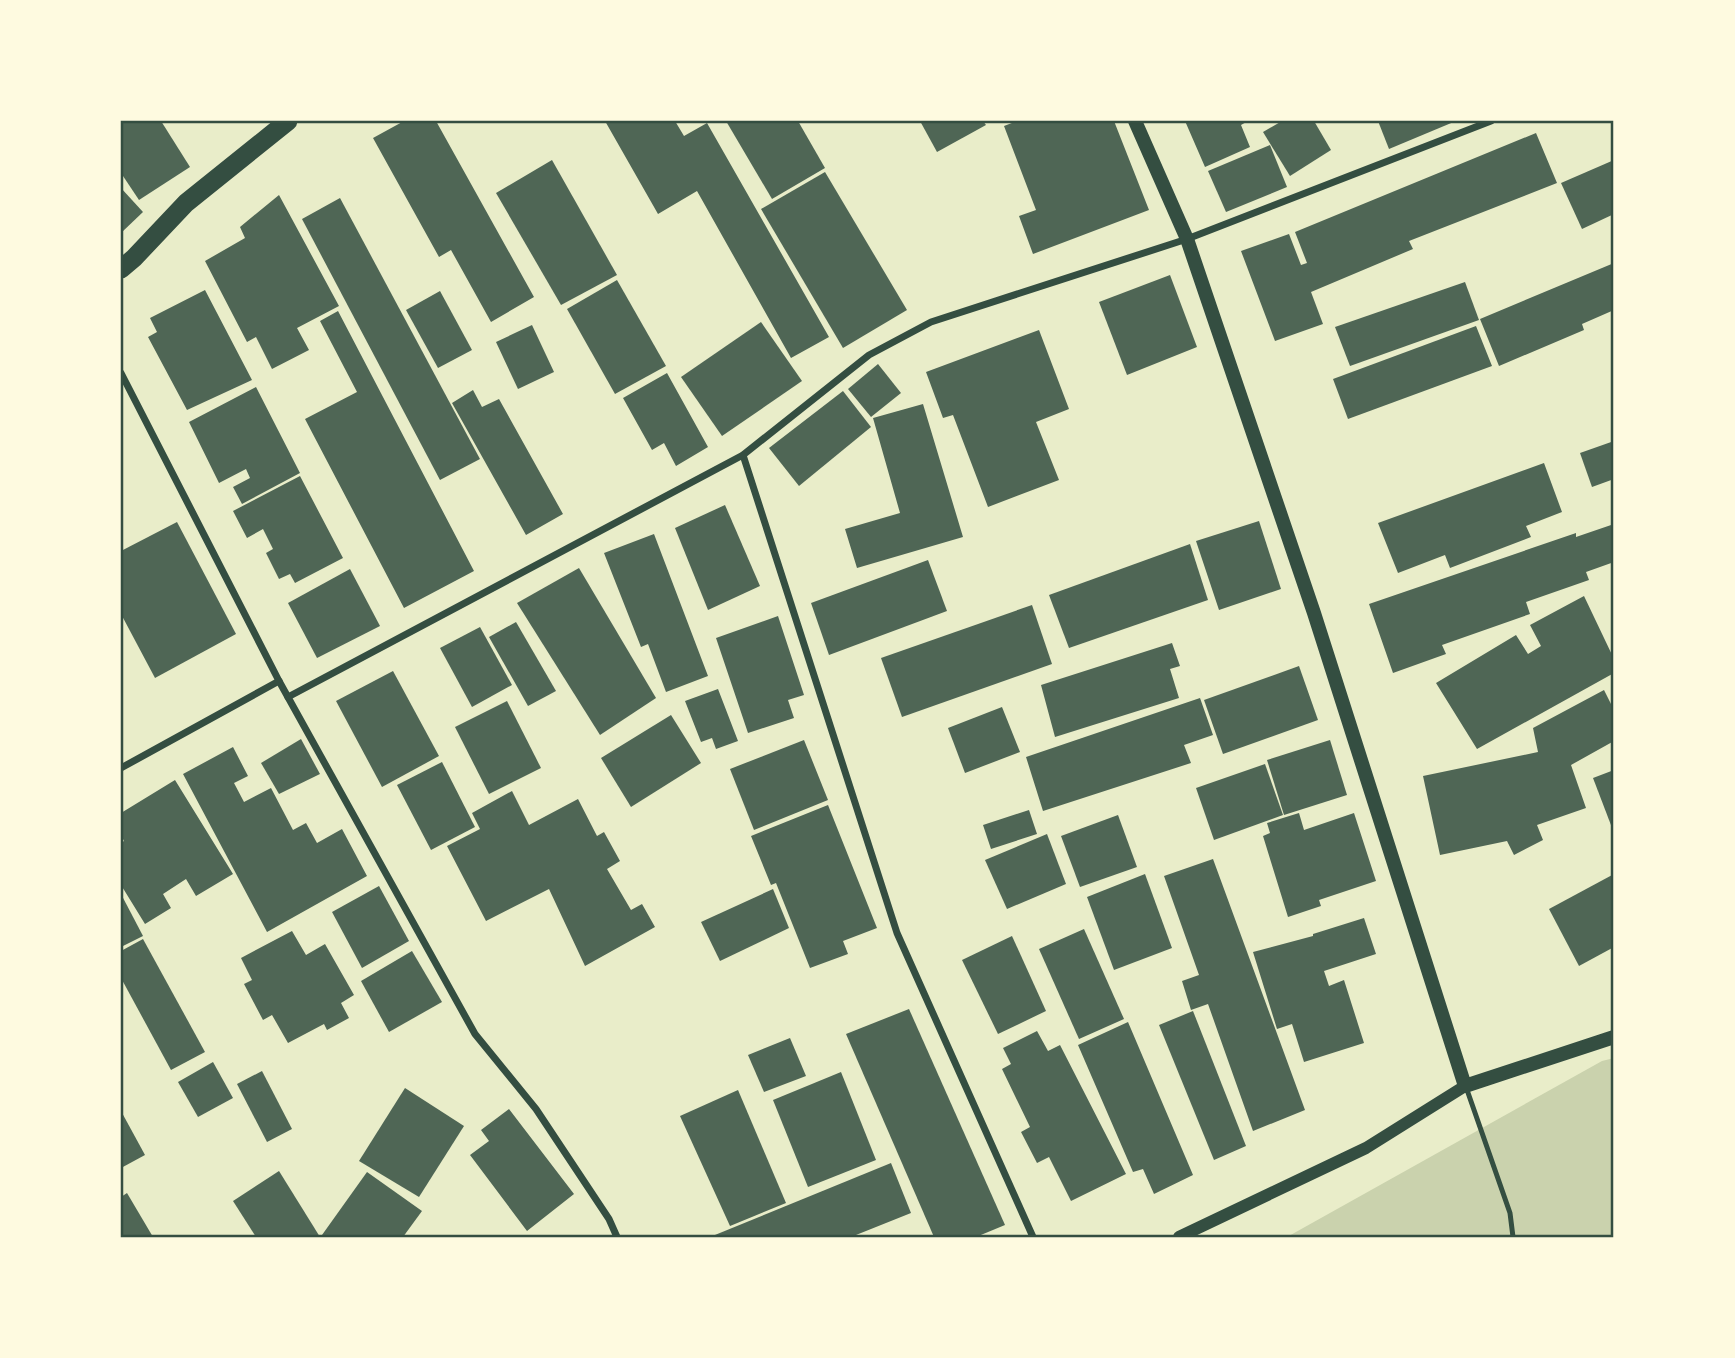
<svg xmlns="http://www.w3.org/2000/svg" width="1735" height="1358" font-family="'Alegreya Sans',sans-serif">
<style>
.green{fill:#cad2ad}
.building{fill:#4f6655}
.lines{fill:none;stroke-linecap:round;stroke-linejoin:round}
.service{stroke:#344e41;stroke-width:5}
.minor{stroke:#344e41;stroke-width:7}
.tertiary{stroke:#344e41;stroke-width:12}
.secondary{stroke:#344e41;stroke-width:14}
.trunk{stroke:#344e41;stroke-width:19}
.neatline{fill:none;stroke:#344e41;stroke-width:2.5}
</style>
<rect width="100%" height="100%" fill="#e9edc9"/>
<path class="green" d="M1614,1058v179h-327l315,-176z"/>
<g class="building">
<path d="M121,121h40l29,46 -51,33 -18,-27z"/>
<path d="M404,121h32l98,176 -43,25 -40,-72 -12,7 -66,-119z"/>
<path d="M605,121h70l9,15 23,-13 122,214 -38,21 -94,-167 -39,23z"/>
<path d="M726,121h72l27,47 -53,31z"/>
<path d="M920,121h63l3,4 -49,27z"/>
<path d="M1017,121h97l35,89 -116,44 -14,-38 17,-6 -32,-84z"/>
<path d="M1185,121h63l-7,4 9,22 -45,20z"/>
<path d="M1282,121h32l17,29 -41,26 -27,-44z"/>
<path d="M1378,121h78l-67,28z"/>
<path d="M1536,133l21,50 -148,58 4,8 -102,43 12,32 -48,17 -34,-90 48,-17 12,31 6,-2 -12,-31z"/>
<path d="M1270,145l17,42 -61,25 -18,-41z"/>
<path d="M552,160l65,115 -56,30 -65,-112z"/>
<path d="M1614,160v54l-32,15 -21,-46z"/>
<path d="M825,172l82,138 -64,38 -82,-139z"/>
<path d="M121,188l22,24 -22,21z"/>
<path d="M279,195l60,111 -42,22 12,22 -37,19 -16,-32 -9,5 -42,-81 40,-23 -5,-11z"/>
<path d="M340,198l140,261 -40,21 -138,-261z"/>
<path d="M1614,263v47l-32,14 2,6 -85,36 -19,-47z"/>
<path d="M1170,275l27,72 -70,28 -28,-73z"/>
<path d="M617,280l49,86 -51,28 -48,-85z"/>
<path d="M1465,282l14,38 -129,46 -15,-39z"/>
<path d="M205,290l47,90 -65,30 -39,-73 9,-5 -7,-14z"/>
<path d="M440,291l32,59 -34,18 -32,-58z"/>
<path d="M338,311l136,260 -70,37 -99,-189 52,-27 -37,-71z"/>
<path d="M761,322l41,59 -80,55 -41,-59z"/>
<path d="M532,325l22,47 -36,17 -22,-47z"/>
<path d="M1476,326l16,40 -144,53 -15,-40z"/>
<path d="M1039,330l30,79 -33,13 23,58 -71,27 -35,-92 -10,3 -17,-46z"/>
<path d="M878,364l23,29 -30,24 -23,-28z"/>
<path d="M667,373l41,74 -32,19 -12,-23 -12,7 -29,-52z"/>
<path d="M256,387l44,86 -58,31 -9,-17 17,-9 -4,-9 -27,14 -30,-61z"/>
<path d="M473,390l9,17 17,-8 64,115 -37,21 -74,-132z"/>
<path d="M843,391l28,36 -72,59 -30,-38z"/>
<path d="M923,404l40,133 -106,31 -12,-39 55,-16 -27,-95z"/>
<path d="M1614,441v38l-22,8 -12,-34z"/>
<path d="M1544,463l18,49 -36,14 5,11 -81,31 -5,-13 -47,18 -20,-50z"/>
<path d="M300,476l43,82 -48,25 -5,-9 -11,5 -13,-26 7,-4 -10,-20 -16,9 -14,-27z"/>
<path d="M725,505l35,81 -52,24 -33,-82z"/>
<path d="M1259,521l22,68 -62,21 -23,-69z"/>
<path d="M177,522l59,112 -81,44 -34,-64v-63z"/>
<path d="M1614,524v38l-28,10 3,8 -63,22 4,12 -88,31 4,9 -53,19 -24,-69 207,-71v4z"/>
<path d="M654,534l54,142 -42,16 -18,-48 -7,3 -37,-94z"/>
<path d="M1190,544l18,56 -139,48 -20,-53z"/>
<path d="M928,560l19,51 -118,44 -18,-52z"/>
<path d="M579,568l77,130 -56,37 -83,-132z"/>
<path d="M350,569l30,57 -63,32 -29,-55z"/>
<path d="M1584,596l30,63v14l-137,76 -41,-66 80,-48 12,19 13,-8 -11,-21z"/>
<path d="M1032,605l20,59 -150,53 -21,-59z"/>
<path d="M778,616l26,79 -16,5 6,18 -46,15 -32,-95z"/>
<path d="M516,622l40,69 -28,15 -39,-69z"/>
<path d="M480,627l32,58 -40,22 -32,-59z"/>
<path d="M1172,643l8,23 -10,3 9,29 -124,39 -14,-52z"/>
<path d="M1299,666l19,54 -95,34 -19,-54z"/>
<path d="M393,671l46,85 -57,31 -46,-86z"/>
<path d="M718,689l20,52 -22,8 -4,-11 -11,4 -16,-41z"/>
<path d="M1604,690l10,20v31l-43,24 15,43 -49,17 6,15 -29,15 -7,-14 -67,14 -17,-79 115,-24 -5,-24z"/>
<path d="M1200,698l13,37 -29,10 7,18 -148,48 -17,-54z"/>
<path d="M507,701l34,67 -52,26 -34,-67z"/>
<path d="M1002,707l18,45 -55,21 -17,-45z"/>
<path d="M671,715l30,48 -70,44 -30,-49z"/>
<path d="M301,739l19,35 -41,20 -18,-31z"/>
<path d="M804,740l24,60 -74,30 -24,-61z"/>
<path d="M1330,740l17,55 -63,20 -17,-55z"/>
<path d="M233,747l15,29 -14,7 10,19 27,-14 22,42 13,-7 11,20 25,-14 25,47 -100,56 -84,-158z"/>
<path d="M442,762l33,65 -44,23 -34,-65z"/>
<path d="M1265,764l18,51 -69,25 -18,-52z"/>
<path d="M1614,770v63l-21,-55z"/>
<path d="M175,780l58,94 -37,22 -10,-17 -23,15 8,14 -26,16 -24,-39v-42l3,-2 -3,-6v-22z"/>
<path d="M512,791l17,34 49,-26 19,37 7,-4 16,29 -13,8 24,41 11,-6 13,23 -70,39 -36,-77 -63,32 -39,-75 33,-17 -8,-16z"/>
<path d="M828,805l49,123 -34,13 5,13 -38,14 -34,-85 -5,2 -20,-49z"/>
<path d="M1029,810l8,24 -46,15 -8,-24z"/>
<path d="M1299,813l5,17 50,-17 22,68 -57,19 2,6 -33,11 -25,-81 7,-3 -3,-10z"/>
<path d="M1118,815l19,52 -57,20 -19,-51z"/>
<path d="M1047,834l19,50 -59,25 -22,-49z"/>
<path d="M1213,859l92,251 -52,21 -45,-127 -17,6 -9,-29 17,-6 -35,-99z"/>
<path d="M1145,874l27,74 -58,22 -27,-73z"/>
<path d="M1614,874v73l-35,19 -30,-57z"/>
<path d="M379,886l30,55 -47,27 -30,-56z"/>
<path d="M773,889l16,39 -69,33 -19,-39z"/>
<path d="M121,894l22,42 -22,11z"/>
<path d="M1364,918l12,36 -52,17 5,15 15,-6 20,63 -60,19 -12,-38 -15,5 -24,-77 60,-16v-2z"/>
<path d="M1084,929l40,90 -45,20 -40,-90z"/>
<path d="M292,931l14,24 19,-11 29,51 -13,8 8,15 -22,12 -3,-6 -36,19 -16,-28 -9,5 -19,-36 8,-4 -11,-22z"/>
<path d="M1012,936l34,75 -48,23 -36,-74z"/>
<path d="M143,939l62,113 -34,18 -50,-92v-27z"/>
<path d="M412,951l30,51 -53,30 -28,-51z"/>
<path d="M909,1009l96,216 -29,12h-42l-88,-203z"/>
<path d="M1193,1011l53,135 -32,14 -55,-135z"/>
<path d="M1128,1022l65,153 -39,19 -11,-25 -10,3 -55,-127z"/>
<path d="M1037,1031l11,20 12,-6 66,129 -55,27 -22,-44 -12,6 -16,-31 9,-5 -28,-58 9,-5 -8,-16z"/>
<path d="M790,1038l16,38 -42,16 -16,-37z"/>
<path d="M213,1062l20,36 -35,19 -20,-35z"/>
<path d="M262,1071l30,58 -25,13 -30,-58z"/>
<path d="M841,1072l35,88 -68,27 -35,-87z"/>
<path d="M405,1088l59,38 -45,71 -60,-36z"/>
<path d="M738,1090l48,113 -56,23 -50,-110z"/>
<path d="M509,1109l65,85 -47,37 -57,-76 19,-14 -8,-11z"/>
<path d="M121,1111l24,44 -24,13z"/>
<path d="M891,1163l20,50 -60,24h-141z"/>
<path d="M279,1171l41,66h-64l-23,-36z"/>
<path d="M367,1172l55,39 -19,26h-78l-3,-2z"/>
<path d="M127,1193l26,44h-32v-40z"/>
</g>
<g class="lines">
<path class="service" d="M1466,1087l44,126 3,24"/>
<g class="minor">
<path d="M121,373l158,308 196,353 61,75 73,110 8,18"/>
<path d="M743,455l154,478 136,304"/>
<path d="M288,697l455,-242 126,-100 62,-33 256,-83 304,-118"/>
<path d="M121,768l158,-87"/>
</g>
<path class="tertiary" d="M1179,1237l187,-89 99,-62"/>
<path class="secondary" d="M1135,121l52,118 127,374 151,473 149,-49"/>
<path class="trunk" d="M121,269l13,-11 52,-55 102,-82"/>
</g>
<rect width="1735" height="1358" fill="none" stroke="#fefae0" stroke-width="245"/>
<rect x="122" y="122" width="1490" height="1114" class="neatline"/>
</svg>
